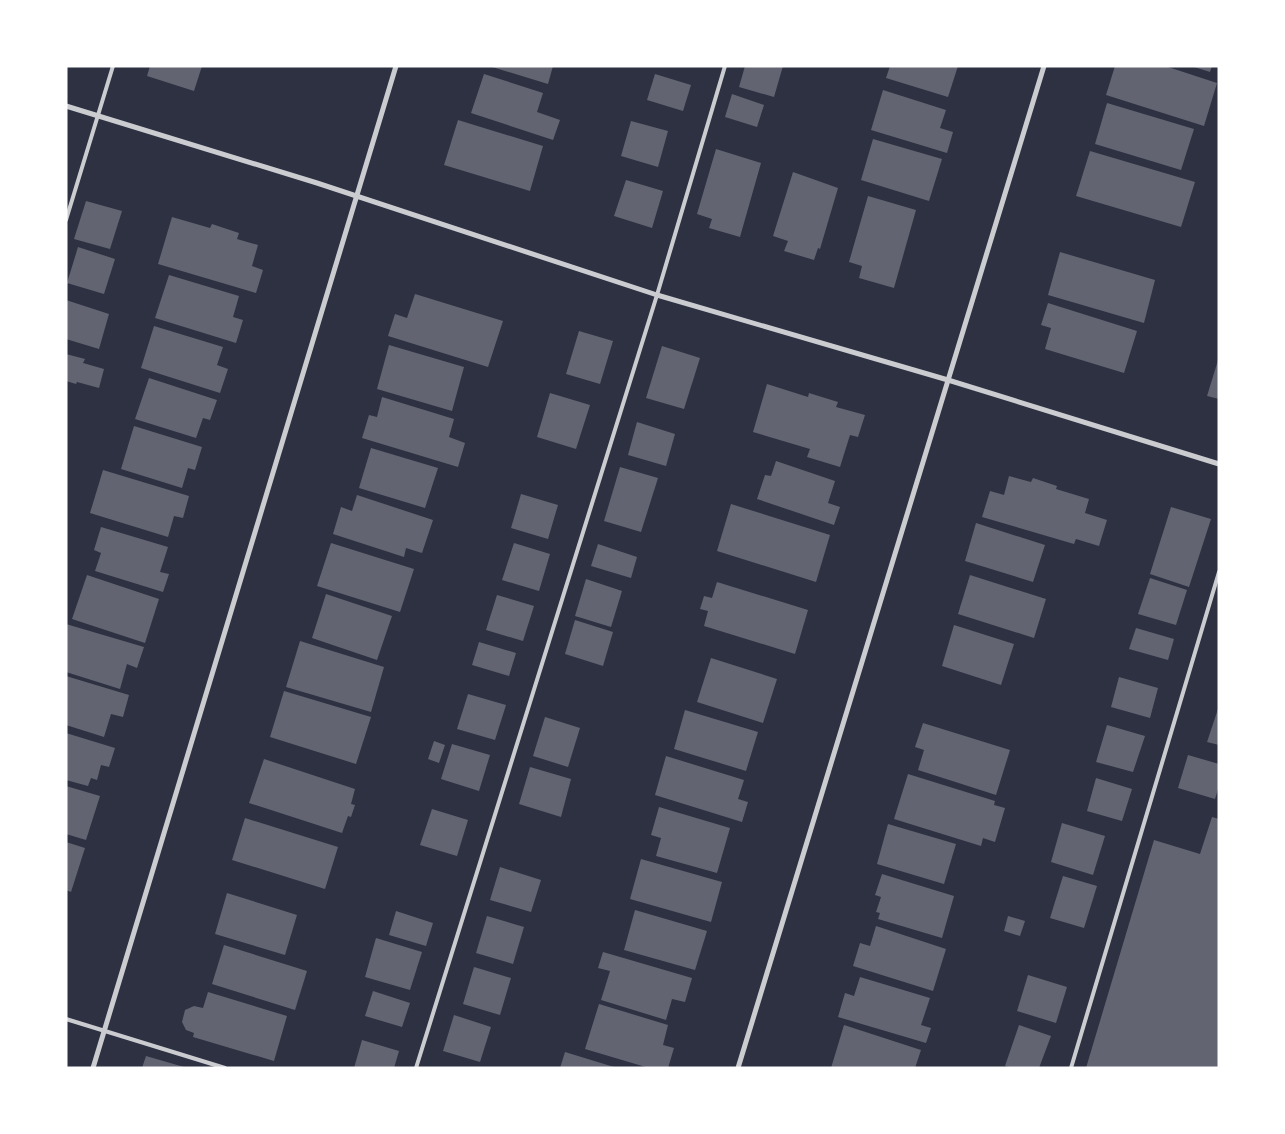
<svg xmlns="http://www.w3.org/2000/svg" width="1285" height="1134" font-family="Manrope,sans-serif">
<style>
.building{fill:#626471}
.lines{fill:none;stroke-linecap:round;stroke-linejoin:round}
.service{stroke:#caccd0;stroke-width:4}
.minor{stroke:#caccd0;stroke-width:5}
</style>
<rect width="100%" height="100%" fill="#2d3142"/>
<g class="building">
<path d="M150,66h52l-8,25 -47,-15z"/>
<path d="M489,66h64l-5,18z"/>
<path d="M745,66h38l-9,31 -35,-10z"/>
<path d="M890,66h68l-10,31 -62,-19z"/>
<path d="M1115,66h50l52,17 -13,43 -98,-31z"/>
<path d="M1191,66h21l-2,6z"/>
<path d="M484,74l59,19 -6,19 23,8 -7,20 -82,-27z"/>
<path d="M655,74l36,11 -8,26 -36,-11z"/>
<path d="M883,90l63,20 -6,18 13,4 -6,21 -76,-23z"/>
<path d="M732,94l32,11 -7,22 -32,-10z"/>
<path d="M1107,103l87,26 -13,41 -86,-26z"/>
<path d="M458,120l85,26 -13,45 -86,-26z"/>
<path d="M631,121l37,10 -10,36 -37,-11z"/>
<path d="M873,139l69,20 -13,42 -68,-21z"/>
<path d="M716,149l45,14 -21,74 -31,-9 3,-9 -15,-5z"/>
<path d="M1090,151l105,31 -14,45 -105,-31z"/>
<path d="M793,172l45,16 -18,61 -2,-1 -4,12 -30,-9 4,-10 -15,-5z"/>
<path d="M626,180l37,11 -11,37 -38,-12z"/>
<path d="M868,196l48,14 -22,78 -35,-10 3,-12 -13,-4z"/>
<path d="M86,201l36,10 -12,38 -36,-10z"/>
<path d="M172,217l38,11 2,-4 27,9 -2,6 21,6 -6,21 11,4 -7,23 -98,-29z"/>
<path d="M78,247l37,12 -11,35 -37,-11z"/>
<path d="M1060,252l95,28 -11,43 -96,-28z"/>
<path d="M169,275l70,21 -6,21 10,3 -7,23 -81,-25z"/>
<path d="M415,294l88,27 -15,46 -100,-31 7,-22 12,4z"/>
<path d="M66,300l43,14 -10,35 -33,-10z"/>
<path d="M1048,303l89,28 -13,42 -79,-24 6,-21 -10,-3z"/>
<path d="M154,326l69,21 -6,18 11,4 -8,24 -79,-25z"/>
<path d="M579,331l34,10 -13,43 -34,-10z"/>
<path d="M389,345l75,22 -12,44 -75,-22z"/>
<path d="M662,346l38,12 -16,51 -38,-11z"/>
<path d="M66,354l19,5 -2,4 21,6 -5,19 -22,-6 -1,2 -10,-3z"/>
<path d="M1219,357v42l-12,-3z"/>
<path d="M149,378l68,22 -7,20 -7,-2 -7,20 -61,-19z"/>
<path d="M767,384l41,13 1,-4 29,9 -2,5 29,8 -7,22 -8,-2 -10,32 -33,-10 3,-8 -57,-17z"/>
<path d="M550,393l40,12 -14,44 -39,-12z"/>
<path d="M382,397l72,22 -5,18 16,6 -7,24 -96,-29 7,-23 8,2z"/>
<path d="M637,422l38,12 -9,32 -38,-11z"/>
<path d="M134,426l68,21 -7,23 -7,-2 -6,20 -61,-19z"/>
<path d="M371,448l67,20 -13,40 -66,-20z"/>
<path d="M776,461l59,20 -7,22 12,4 -6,18 -77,-26 8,-24 6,1z"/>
<path d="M620,467l38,11 -17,54 -37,-11z"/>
<path d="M103,470l86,26 -6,22 -9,-2 -6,21 -78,-24z"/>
<path d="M1009,476l22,6 2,-4 24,8 -1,3 33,10 -4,14 22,7 -8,26 -23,-7 -2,5 -92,-27 8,-26 14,4z"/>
<path d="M521,494l37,11 -10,34 -37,-11z"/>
<path d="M357,495l76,25 -11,33 -16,-5 -2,9 -71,-23 8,-27 11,4z"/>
<path d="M731,504l99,31 -14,47 -99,-31z"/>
<path d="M1171,507l40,12 -22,68 -39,-13z"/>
<path d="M976,523l69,22 -12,37 -68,-21z"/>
<path d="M101,527l67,20 -8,25 9,2 -6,18 -68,-21 6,-18 -7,-3z"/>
<path d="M331,543l83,26 -14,43 -83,-26z"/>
<path d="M514,543l36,11 -11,37 -37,-11z"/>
<path d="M598,544l39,13 -6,21 -40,-12z"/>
<path d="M87,575l72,24 -14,44 -73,-24z"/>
<path d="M970,575l76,24 -12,39 -76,-24z"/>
<path d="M1150,578l37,12 -11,35 -38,-11z"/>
<path d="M586,579l36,12 -11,36 -36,-11z"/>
<path d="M717,582l91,28 -13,44 -91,-28 4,-15 -8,-2 4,-13 8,2z"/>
<path d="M326,594l66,22 -15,44 -65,-22z"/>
<path d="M497,595l37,11 -11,35 -37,-11z"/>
<path d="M575,620l38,12 -10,34 -38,-12z"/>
<path d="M66,624l78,23 -7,21 -10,-4 -7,25 -54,-17z"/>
<path d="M954,625l60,19 -13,41 -59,-19z"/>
<path d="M1136,628l38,11 -6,21 -39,-11z"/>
<path d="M300,641l84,26 -13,45 -85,-25z"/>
<path d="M479,642l37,11 -7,23 -37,-11z"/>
<path d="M711,658l66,21 -14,44 -66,-21z"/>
<path d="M66,676l63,19 -6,22 -12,-3 -7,23 -38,-12z"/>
<path d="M1119,677l39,11 -8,30 -39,-11z"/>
<path d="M284,691l87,26 -15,47 -86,-27z"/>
<path d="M468,694l38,11 -11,35 -38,-11z"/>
<path d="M1219,706v39l-12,-3z"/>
<path d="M685,710l73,22 -12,39 -72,-22z"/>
<path d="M545,717l35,11 -12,39 -35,-11z"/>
<path d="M923,723l87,27 -14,45 -78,-25 6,-20 -9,-3z"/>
<path d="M1107,725l38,11 -12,36 -37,-10z"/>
<path d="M66,733l49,15 -6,19 -8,-2 -4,15 -6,-2 -3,8 -22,-6z"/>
<path d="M434,741l11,4 -6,18 -11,-4z"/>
<path d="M452,744l38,11 -11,36 -38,-12z"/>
<path d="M1188,755l31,9v22l-4,13 -37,-11z"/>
<path d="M666,756l78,24 -6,19 10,3 -6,20 -87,-27z"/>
<path d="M264,759l91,30 -4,15 4,1 -4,12 -3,-1 -6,17 -93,-30z"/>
<path d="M530,767l41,12 -10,38 -42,-13z"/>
<path d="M908,774l87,27 -1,4 11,3 -10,34 -12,-4 -2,8 -87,-27z"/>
<path d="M1096,778l36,11 -10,32 -35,-10z"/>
<path d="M66,786l34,10 -14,44 -20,-6z"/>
<path d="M659,807l71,21 -13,45 -61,-17 5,-18 -10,-3z"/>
<path d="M432,809l36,11 -11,36 -37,-11z"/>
<path d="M1212,817l7,2v249h-133l68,-228 46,14z"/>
<path d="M245,818l93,29 -13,42 -93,-29z"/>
<path d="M1062,823l43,13 -12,39 -42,-13z"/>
<path d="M888,824l68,20 -12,40 -67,-20z"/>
<path d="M66,842l19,6 -14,44 -5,-2z"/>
<path d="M641,859l81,23 -11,40 -81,-23z"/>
<path d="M500,867l41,13 -10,32 -41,-12z"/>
<path d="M882,874l72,22 -12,42 -64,-19 2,-6 -4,-1 5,-15 -6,-2z"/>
<path d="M1063,876l34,10 -13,42 -34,-10z"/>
<path d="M227,893l70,22 -12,40 -70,-21z"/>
<path d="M635,910l72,21 -12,39 -71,-20z"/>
<path d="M396,911l37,12 -7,23 -37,-11z"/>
<path d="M487,916l37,11 -11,37 -37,-11z"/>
<path d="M1008,916l17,5 -5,15 -16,-5z"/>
<path d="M876,926l70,23 -13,42 -80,-25 7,-23 10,3z"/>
<path d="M376,938l46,14 -12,38 -45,-13z"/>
<path d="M224,945l83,26 -12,39 -83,-26z"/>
<path d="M603,952l89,26 -7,24 -13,-3 -6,21 -65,-20 9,-29 -12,-3z"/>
<path d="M474,967l37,11 -11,37 -37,-11z"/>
<path d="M1028,975l39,12 -11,36 -39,-12z"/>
<path d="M860,977l70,21 -9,27 10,3 -5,15 -88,-26 7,-24 9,3z"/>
<path d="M373,991l37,12 -8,24 -37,-11z"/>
<path d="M208,992l79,24 -13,45 -81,-24 1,-4 -8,-3 -4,-8 3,-12 9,-4 9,2z"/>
<path d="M599,1004l69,21 -5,20 11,3 -6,20h-19l-64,-19z"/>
<path d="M454,1015l37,12 -11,35 -37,-11z"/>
<path d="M844,1025l77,25 -6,18h-84z"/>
<path d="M1019,1025l32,11 -12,32h-28l-6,-2z"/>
<path d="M362,1040l37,11 -5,17h-40z"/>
<path d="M565,1052l49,15v1h-54z"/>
<path d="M146,1056l38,11v1h-42z"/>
</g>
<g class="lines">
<g class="service">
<path d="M66,220l47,-154"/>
<path d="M66,1019l159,49"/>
<path d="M416,1068l241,-773 68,-229"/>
<path d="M1071,1068l148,-496"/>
</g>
<g class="minor">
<path d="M66,106l251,77 340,112 291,85 271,84"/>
<path d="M93,1068l303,-1002"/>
<path d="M738,1068l306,-1002"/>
</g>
</g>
<rect width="1285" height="1134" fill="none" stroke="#ffffff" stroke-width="135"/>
</svg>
